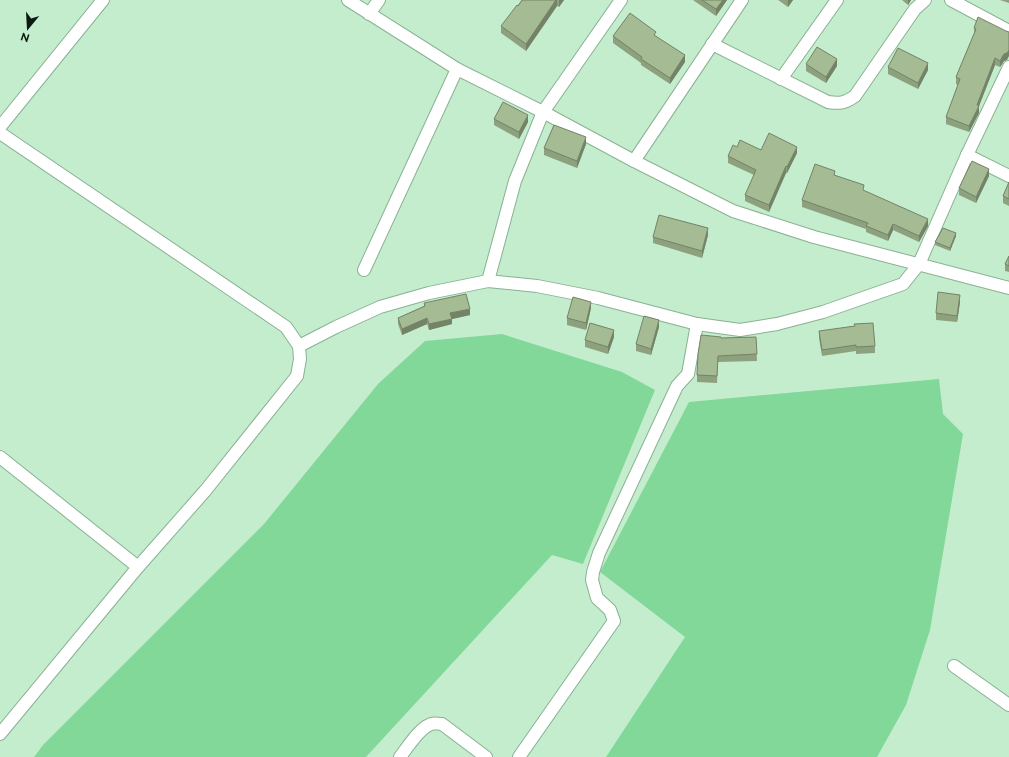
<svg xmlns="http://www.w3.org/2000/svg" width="1009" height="757" font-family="Raleway,sans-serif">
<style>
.water{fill:#82d899}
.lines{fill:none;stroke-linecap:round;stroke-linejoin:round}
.street-casing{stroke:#89b192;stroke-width:14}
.street{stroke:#fff;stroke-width:12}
.wall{fill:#8da17e}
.shaded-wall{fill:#738367}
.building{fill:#a4bb93;stroke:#738367}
</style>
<rect width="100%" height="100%" fill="#c4edcd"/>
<g class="water">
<path d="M502,334l120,38 33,18 -72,174 -31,-9 -186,202h-332l9,-12 221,-221 114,-140 47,-43z"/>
<path d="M939,379l4,35 20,20 -33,196 -24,75 -29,52h-271l79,-120 -85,-65 89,-170z"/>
</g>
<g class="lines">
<g class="street-casing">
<g id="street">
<path d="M348,0l109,69 86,43 91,49 99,50 81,26 195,51"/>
<path d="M951,0l58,31"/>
<path d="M369,14l10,-14"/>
<path d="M712,44l116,58c12,2 17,1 27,-6l60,-87 10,-9"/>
<path d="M781,79l56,-79"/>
<path d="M0,127l103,-127"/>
<path d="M0,133l286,194 13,19 1,13 -3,17 -92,115 -67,76 -138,167"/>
<path d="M967,155l42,21"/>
<path d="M634,161l108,-161"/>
<path d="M364,270l93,-201"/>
<path d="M488,281l27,-100 28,-69 78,-112"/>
<path d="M299,346l37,-19 44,-20 49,-14 59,-12 49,5 61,12 99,26 43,6 37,-6 46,-12 80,-28 16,-20 48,-109 42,-88"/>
<path d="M0,457l138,110"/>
<path d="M954,666l55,39"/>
<path d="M400,757c7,-9 19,-28 29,-32 4,-3 8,-1 13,-1l44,33"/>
<path d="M519,757l95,-136 -4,-11 -13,-12 -5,-18 1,-8 6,-19 78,-167 11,-12 9,-50"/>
</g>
</g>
<use href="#street" class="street"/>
</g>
<g class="wall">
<path d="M522,0h42l-5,7 -2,-1 -31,45 -25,-18v-7z"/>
<path d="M693,0h34l-11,16z"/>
<path d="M778,0h15l-5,7z"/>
<path d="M902,0h9l-3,5z"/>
<path d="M1000,0h9v3z"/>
<path d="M978,17l29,43 -3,1 -4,6 -5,-2 -16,41v7l-10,19 -23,-8v-7l12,-32 -2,-1v-7l18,-43v-6z"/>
<path d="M613,36h43l29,26 -15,22 -29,-19v-2l-28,-20z"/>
<path d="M806,64l31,2 -11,17 -20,-12z"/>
<path d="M888,67l40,3 -10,19 -30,-15z"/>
<path d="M494,119l34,3 -9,17 -25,-14z"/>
<path d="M586,144l-9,24 -33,-13v-7z"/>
<path d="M737,147l60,6 -10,20h-1l-17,39 -24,-11v-6l9,-20 -26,-12v-7z"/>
<path d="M835,175l93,51 -9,16 -26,-12 -5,11 -22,-9v-3l-64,-22v-7z"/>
<path d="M989,176l-13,27 -17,-8v-7z"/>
<path d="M1009,182v24l-6,-3v-7z"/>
<path d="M708,235l-6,23 -49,-15v-6z"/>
<path d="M956,236l-6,15 -15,-6v-3z"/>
<path d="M1009,256v16l-4,-1v-7z"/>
<path d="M960,302l-3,20 -21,-2v-7z"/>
<path d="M424,303l46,12 -18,4v5l-23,6 -2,-6 -25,11 -4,-11v-6l26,-12z"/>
<path d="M591,308l-5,22 -19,-5v-7z"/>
<path d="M659,327l-8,28 -15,-4v-7z"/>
<path d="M819,331l56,15v7l-19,1v-3l-34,5 -3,-18z"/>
<path d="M614,337l-6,17 -23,-7v-7z"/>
<path d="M756,337l1,24 -39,1 -1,21 -20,-1v-7l24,-37z"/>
</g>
<g class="shaded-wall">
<path d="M556,0h1v6l-31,45v-7z"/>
<path d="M559,0h5l-5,7z"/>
<path d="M723,0h4l-11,16v-7z"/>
<path d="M788,0h5l-5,7z"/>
<path d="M908,0h3l-3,5z"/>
<path d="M1009,45v11l-2,4 -3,1 -4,6v-6z"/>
<path d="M685,55v7l-15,22v-6z"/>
<path d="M995,58v7l-16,41v7l-10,19v-6l8,-21z"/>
<path d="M837,59v7l-11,17v-6z"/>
<path d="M928,63v7l-10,19v-6z"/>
<path d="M528,115v7l-9,17v-7z"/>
<path d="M586,137v7l-9,24v-7z"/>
<path d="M797,147v6l-10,20v-6z"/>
<path d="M786,166v7l-17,39v-7z"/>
<path d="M989,169v7l-13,27v-6z"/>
<path d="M928,219v7l-9,16v-6z"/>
<path d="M893,224v6l-5,11v-6z"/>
<path d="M708,228v7l-6,23v-7z"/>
<path d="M956,233v3l-6,15v-3z"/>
<path d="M960,295v7l-3,20v-6z"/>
<path d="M591,302v6l-5,22v-7z"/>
<path d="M470,309v6l-18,4v5l-23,6v-6l21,-11z"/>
<path d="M427,318v6l-25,11v-6z"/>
<path d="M659,320v7l-8,28v-6z"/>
<path d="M614,330v7l-6,17v-7z"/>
</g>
<g class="building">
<path d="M522,0h34l-30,44 -25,-18 16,-21 1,1z"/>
<path d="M702,0h21l-7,9z"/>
<path d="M630,13l26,19 -2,3 31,20 -15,23 -29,-19 1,-2 -29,-21z"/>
<path d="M978,17l28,14 3,1v18l-2,3 -3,1 -4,7 -5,-3 -18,47 2,1 -10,20 -23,-9 14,-38 -4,-2 20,-48 -2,-1z"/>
<path d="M817,47l20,12 -11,18 -20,-13z"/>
<path d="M898,48l30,15 -10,20 -30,-16z"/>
<path d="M503,102l25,13 -9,17 -25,-13z"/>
<path d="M554,125l32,12 -9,24 -33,-13z"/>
<path d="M769,133l28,14 -10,20 -1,-1 -17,39 -24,-10 11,-25 -28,-14 5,-11 4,2 3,-7 21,10z"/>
<path d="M972,161l17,8 -13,28 -17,-9z"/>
<path d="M815,164l20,7 -1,4 30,10 -1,5 65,29 -9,17 -26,-12 -5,11 -22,-9 2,-3 -66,-23z"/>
<path d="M1009,182v17l-6,-3z"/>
<path d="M659,215l49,13 -6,23 -49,-14z"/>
<path d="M943,228l13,5 -6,15 -15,-6z"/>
<path d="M1009,256v10l-4,-2z"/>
<path d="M938,292l22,3 -3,21 -21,-3z"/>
<path d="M466,294l4,15 -20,4 2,6 -23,5 -2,-6 -25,11 -4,-11 27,-12 -1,-3z"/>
<path d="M573,297l18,5 -5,21 -19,-5z"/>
<path d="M644,316l15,4 -8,29 -15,-5z"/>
<path d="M590,323l24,7 -6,17 -23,-7z"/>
<path d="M873,323l2,23 -19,1v-2l-34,5 -3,-19 36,-5 -1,-2z"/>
<path d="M701,335l20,2v1l35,-1 1,17 -39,2 -1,20 -20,-1 1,-21z"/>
</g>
<g transform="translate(28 28) rotate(198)" stroke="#c4edcd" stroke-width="3" paint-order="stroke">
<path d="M0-3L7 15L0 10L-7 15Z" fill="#0a1a0f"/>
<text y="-6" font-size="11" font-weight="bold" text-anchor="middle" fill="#0a1a0f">N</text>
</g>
</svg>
